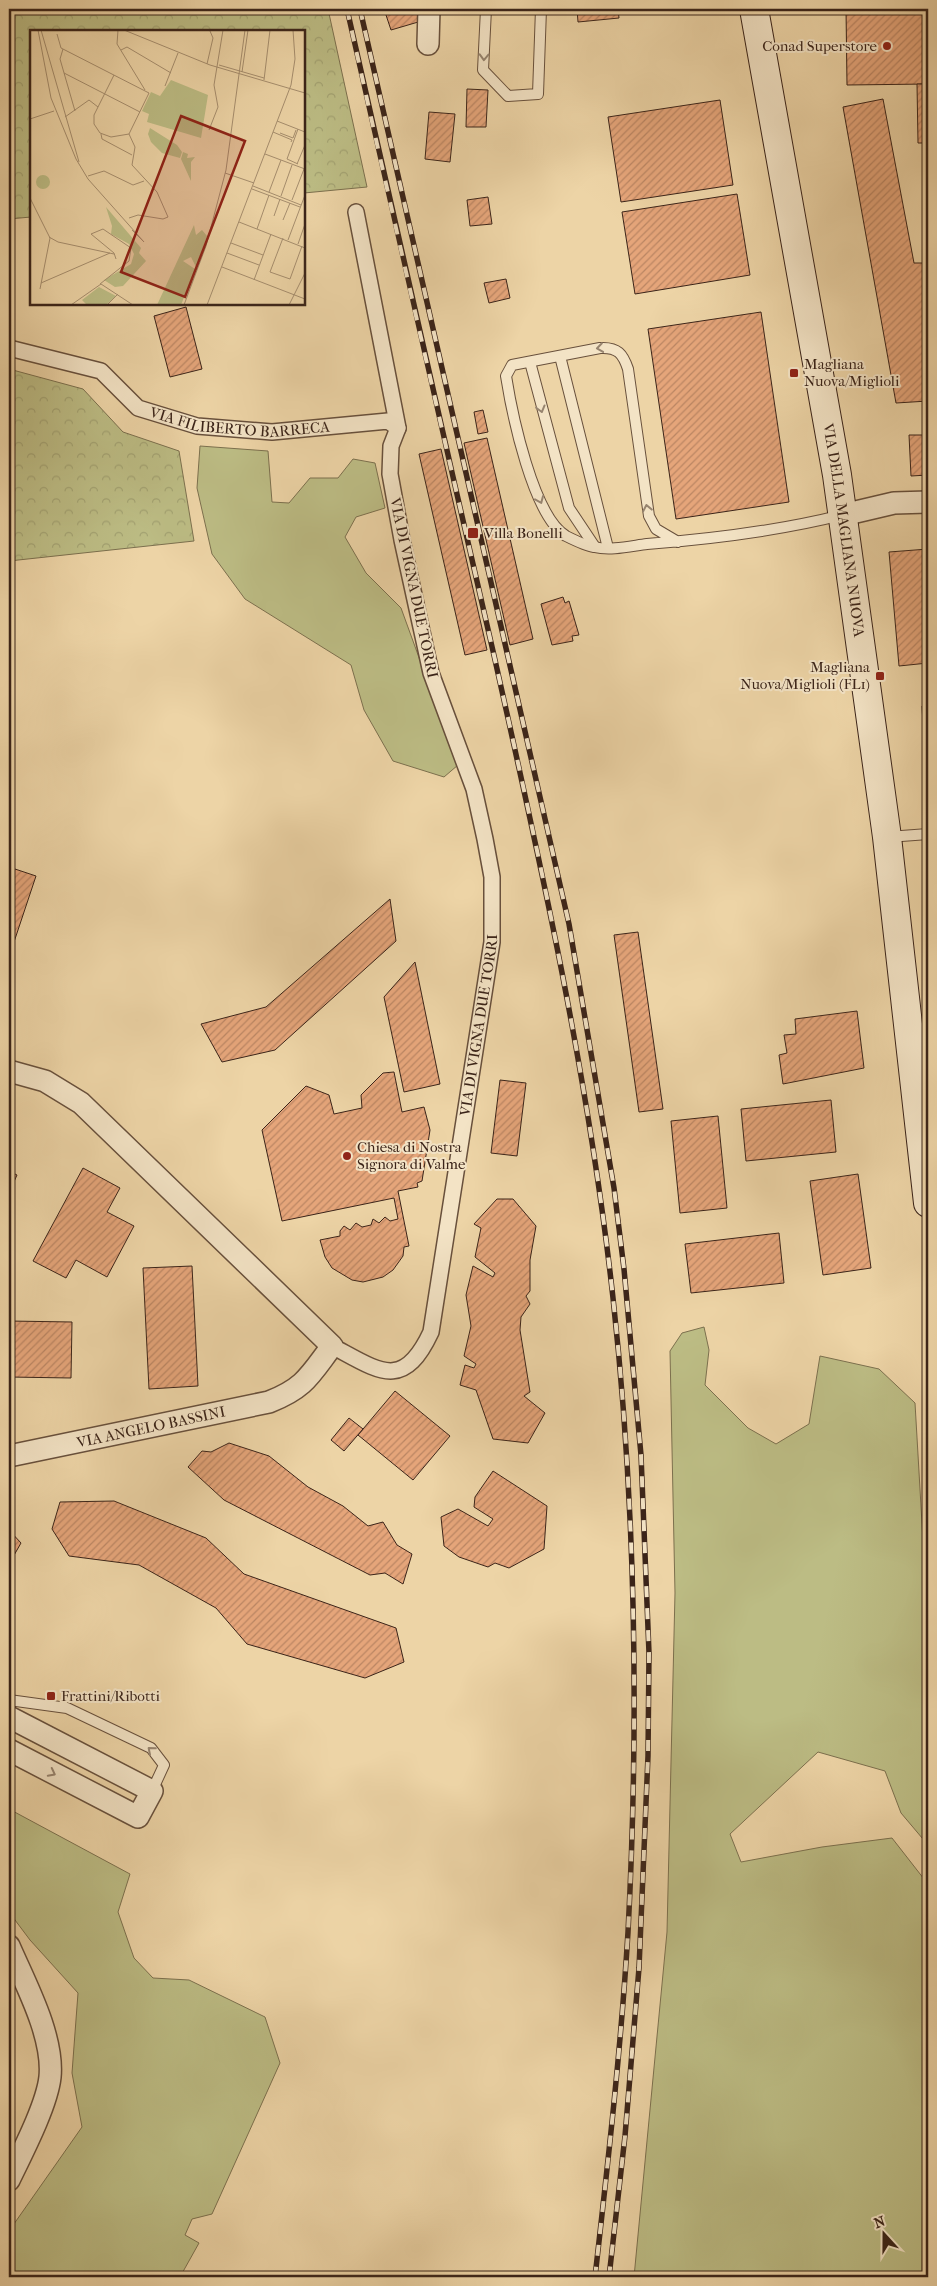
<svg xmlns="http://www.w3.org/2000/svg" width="937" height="2286" font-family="'IM FELL French Canon',serif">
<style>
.grass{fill:#bcbc84;stroke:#7c704e}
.park{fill:url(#park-crowns);stroke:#7c704e}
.building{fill:url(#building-hatch);stroke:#3b2419}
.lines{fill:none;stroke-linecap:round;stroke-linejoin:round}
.service-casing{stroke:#68503c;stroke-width:12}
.pedestrian-casing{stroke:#68503c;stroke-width:18}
.minor-casing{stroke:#68503c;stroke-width:24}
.secondary-casing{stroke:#3b2419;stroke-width:30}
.service{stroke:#f3e3c5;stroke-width:10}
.pedestrian{stroke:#f3e3c5;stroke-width:15}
.minor{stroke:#f3e3c5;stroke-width:21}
.secondary{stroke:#f3e3c5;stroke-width:28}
.rail-casing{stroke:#3b2419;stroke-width:5.5}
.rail{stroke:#f3e3c5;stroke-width:4;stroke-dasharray:11;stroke-linecap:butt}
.oneway{stroke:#97846f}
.poi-dot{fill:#8f2418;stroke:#f3e3c5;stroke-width:2}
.labels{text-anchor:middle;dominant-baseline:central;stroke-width:4;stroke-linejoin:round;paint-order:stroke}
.poi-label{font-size:15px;fill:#3b2419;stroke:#f3e3c5;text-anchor:start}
.street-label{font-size:15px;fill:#3b2419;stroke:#f3e3c5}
.inset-road{fill:none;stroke:#a68e6e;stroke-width:1}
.view{fill:#8f2418;fill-opacity:0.15;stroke:#8f2418;stroke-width:2.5}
.inset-edge{fill:none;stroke:#3b2419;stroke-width:2.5}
</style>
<defs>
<pattern id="park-crowns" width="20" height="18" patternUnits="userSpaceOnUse" patternTransform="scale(1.25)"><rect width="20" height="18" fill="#bcbc84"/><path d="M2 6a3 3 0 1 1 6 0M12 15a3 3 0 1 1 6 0" fill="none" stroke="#a2a171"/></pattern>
<pattern id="building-hatch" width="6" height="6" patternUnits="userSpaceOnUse" patternTransform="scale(1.25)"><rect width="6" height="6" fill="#e5a57a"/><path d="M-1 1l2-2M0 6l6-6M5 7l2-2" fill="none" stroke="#bb8663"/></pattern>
</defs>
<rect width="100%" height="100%" fill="#edd4a6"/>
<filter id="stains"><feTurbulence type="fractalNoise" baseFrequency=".004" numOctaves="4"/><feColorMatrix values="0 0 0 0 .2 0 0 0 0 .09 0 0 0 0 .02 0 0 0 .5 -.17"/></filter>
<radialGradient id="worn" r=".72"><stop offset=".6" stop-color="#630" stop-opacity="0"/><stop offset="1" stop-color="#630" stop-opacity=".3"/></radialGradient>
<g class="grass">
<path d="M200,446l68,5 4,51 17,1 21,-25h28l15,-19 22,4 10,45 -29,9 -11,20 21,36 35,35 57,157 -14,12 -51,-16 -29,-51 -13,-45 -106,-66 -33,-45 -15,-66z"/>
<path d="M704,1327l5,23 -4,35 43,43 28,16 33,-20 11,-68 59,13 36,34 13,224v218l-27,-32 -16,-42 -67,-19 -88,82 11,28 81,-15 70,-9 32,41 -2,398h-288l33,-345 8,-339 -5,-242 12,-18z"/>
<path d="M9,1809l121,65 -12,38 16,46 19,20 36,2 76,37 15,46 -68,151 -20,5 -7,16 14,8 -19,34h-171v-46l73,-104 -10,-54 6,-80 -48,-53 -21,-28z"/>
</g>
<g class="park">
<path d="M9,9h319l39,178 -63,6v-162h-273v186l-22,2z"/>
<path d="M9,369l74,20 40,43 56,19 15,90 -185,20z"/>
</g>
<g class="building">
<path d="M384,9h37l4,11 -34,10z"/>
<path d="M577,9h41l1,9 -41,4z"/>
<path d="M846,9h82v75l-81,1z"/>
<path d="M917,84h11v59h-10z"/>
<path d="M467,89l21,1 -2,37h-20z"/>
<path d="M883,99l31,164h14v138l-32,2 -53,-296z"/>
<path d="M720,100l13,85 -112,17 -13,-85z"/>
<path d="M429,112l26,2 -5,48 -25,-3z"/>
<path d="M737,194l13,81 -115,19 -13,-82z"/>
<path d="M488,197l4,27 -22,2 -3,-26z"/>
<path d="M506,279l4,19 -21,5 -5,-20z"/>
<path d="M186,307l16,62 -32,8 -16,-61z"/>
<path d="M761,312l28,190 -113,17 -28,-190z"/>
<path d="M483,410l5,22 -10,2 -4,-22z"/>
<path d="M909,435h19v40l-17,1z"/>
<path d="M487,438l46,201 -23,6 -46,-202z"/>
<path d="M441,449l46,201 -22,5 -46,-201z"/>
<path d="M928,549v114l-29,3 -10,-114z"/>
<path d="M563,597l2,6 4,-2 10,34 -7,1 1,5 -21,4 -11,-41z"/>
<path d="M922,706h6v112z"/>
<path d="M9,867l27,9 -27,81z"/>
<path d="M390,899l6,42 -121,109 -53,12 -21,-38 65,-17z"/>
<path d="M638,932l25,177 -24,3 -25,-177z"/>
<path d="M415,962l25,122 -36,8 -20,-95z"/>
<path d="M857,1011l7,57 -81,16 -4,-29 8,-2 -3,-18 12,-1 -1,-15z"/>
<path d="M394,1072l8,40 22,-5 6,23 -8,51 -5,2 1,4 -20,4 11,55 -5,1 -1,9 -10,14 -10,7 -20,5 -11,-2 -20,-12 -7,-11 -5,-17 20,-4v-5l4,-5 6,4 6,-7 6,4 9,-2 2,-6 6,4 6,-6 5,4 8,-2 -4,-21 -112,23 -20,-91 44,-44 23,9 5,19 28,-6 -1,-13 22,-22z"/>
<path d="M500,1080l26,3 -9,73 -26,-3z"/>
<path d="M831,1100l5,52 -90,9 -5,-52z"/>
<path d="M718,1116l9,92 -47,5 -9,-92z"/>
<path d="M83,1168l37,20 -13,24 27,14 -27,51 -31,-17 -10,18 -33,-17z"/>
<path d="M9,1171l8,4 -8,18z"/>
<path d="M858,1174l13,94 -48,7 -13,-94z"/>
<path d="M497,1199h16l23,27 -6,34v31l-4,5 4,8 -9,13 -1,13 10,62 -6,4 21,17 -17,30 -35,-4 -17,-49 -16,-5 5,-20 9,3 2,-4 -12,-8 7,-30 -5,-31 7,-29 20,11 2,-4 -20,-16 6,-29 -7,-4z"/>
<path d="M779,1233l5,50 -93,10 -6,-49z"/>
<path d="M192,1266l6,120 -49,3 -6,-121z"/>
<path d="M9,1321l63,1 -1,56 -62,-1z"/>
<path d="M395,1391l55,45 -37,44 -55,-45z"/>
<path d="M349,1418l14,11 -19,22 -13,-11z"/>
<path d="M229,1443l40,13 39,31 35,19 25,20 15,-4 14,23 15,9 -9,30 -18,-11 -15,2 -146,-75 -36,-33 14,-16 9,1z"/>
<path d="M493,1471l54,35 -3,43 -35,19 -14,-5 -7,4 -29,-10 -15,-11 -3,-29 17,-8 30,17 5,-7 -19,-12 1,-10z"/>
<path d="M114,1501l92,37 38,36 152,54 8,34 -39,16 -118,-34 -31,-36 -77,-43 -70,-9 -17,-27 8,-27z"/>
<path d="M9,1530l12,13 -12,21z"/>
</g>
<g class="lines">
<g class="service-casing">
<g id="service">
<path d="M486,9l-3,61 25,26 30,-2 3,-85"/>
<path d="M560,356l48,192"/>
<path d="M530,362l39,146 26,39"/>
<path d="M678,542l-22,-13 -7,-13 -21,-147c-5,-15 -10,-22 -28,-21l-88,17 -6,11c6,38 27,140 60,160 8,4 20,10 28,11 17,4 37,-1 53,-3 65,-5 131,-13 195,-29"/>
<path d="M888,837l40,-3"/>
<path d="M9,1700l58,8 84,40 13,17 -12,26"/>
</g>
</g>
<g class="pedestrian-casing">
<g id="pedestrian">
<path id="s1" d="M9,348l92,23 37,37 59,18 75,6 116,-11 10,7"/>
<path id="s2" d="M332,1346c47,25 71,46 99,-14l61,-390v-65l-7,-38 -11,-50 -43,-116 -29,-133 -12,-66 1,-28 7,-18 -42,-216"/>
</g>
</g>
<g class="minor-casing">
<g id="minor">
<path d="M428,44l1,-35"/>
<path d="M843,515l51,-12 34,-1"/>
<path d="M9,1071l36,10 36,22 251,243c-22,29 -27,42 -63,56l-260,54"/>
<path d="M9,1717l143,74 -14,26 -129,-67"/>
<path d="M9,1946c16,37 45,90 41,131 -3,28 -28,76 -41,103"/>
</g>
</g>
<g class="secondary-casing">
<g id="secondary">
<path id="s3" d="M754,9l83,466 50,362 41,366"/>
</g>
</g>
<use href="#service" class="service"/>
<use href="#pedestrian" class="pedestrian"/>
<use href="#minor" class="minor"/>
<use href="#secondary" class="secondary"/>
<g class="rail-casing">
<g id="rail">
<path d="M347,9c47,214 97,428 146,642 48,214 96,428 120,647 23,210 26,423 15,634 -7,116 -20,230 -33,345"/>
<path d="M360,9l209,915 45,264 10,81 17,186 8,198 -1,103 -9,212 -14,168 -16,141"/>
</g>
</g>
<use href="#rail" class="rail"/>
</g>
<defs><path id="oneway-chevron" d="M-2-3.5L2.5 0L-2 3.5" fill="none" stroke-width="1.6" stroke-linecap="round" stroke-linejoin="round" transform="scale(1.25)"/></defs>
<g class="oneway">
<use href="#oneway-chevron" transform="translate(484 57) rotate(92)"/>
<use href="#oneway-chevron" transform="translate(600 348) rotate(172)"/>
<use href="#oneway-chevron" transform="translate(541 409) rotate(75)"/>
<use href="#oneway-chevron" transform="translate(540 500) rotate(67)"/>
<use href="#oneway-chevron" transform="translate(647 508) rotate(-101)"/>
<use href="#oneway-chevron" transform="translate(151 1750) rotate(-139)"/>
<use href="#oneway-chevron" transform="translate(52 1773) rotate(27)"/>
</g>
<g class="poi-dot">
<circle cx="887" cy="46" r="5"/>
<rect x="789" y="368" width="10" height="10" rx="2.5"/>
<rect x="467" y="527" width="12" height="12" rx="2.5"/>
<rect x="875" y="671" width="10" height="10" rx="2.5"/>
<circle cx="347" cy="1156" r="5"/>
<rect x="46" y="1691" width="10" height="10" rx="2.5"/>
</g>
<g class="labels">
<g class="poi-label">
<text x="877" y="46" text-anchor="end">Conad Superstore</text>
<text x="804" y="364">Magliana<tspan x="804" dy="17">Nuova/Miglioli</tspan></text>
<text x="484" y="533">Villa Bonelli</text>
<text x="870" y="667" text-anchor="end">Magliana<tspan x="870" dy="17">Nuova/Miglioli (FL1)</tspan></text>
<text x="357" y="1147">Chiesa di Nostra<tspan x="357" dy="17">Signora di Valme</tspan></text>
<text x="61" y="1696">Frattini/Ribotti</text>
</g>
<g class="street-label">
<text stroke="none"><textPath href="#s1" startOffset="251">VIA FILIBERTO BARRECA</textPath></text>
<text stroke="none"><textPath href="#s3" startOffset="529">VIA DELLA MAGLIANA NUOVA</textPath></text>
<text transform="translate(414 588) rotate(78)">VIA DI VIGNA DUE TORRI</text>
<text stroke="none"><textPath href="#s2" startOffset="434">VIA DI VIGNA DUE TORRI</textPath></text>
<text transform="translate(151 1427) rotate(-12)">VIA ANGELO BASSINI</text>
</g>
</g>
<g transform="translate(30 30)">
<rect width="275" height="275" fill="#edd4a6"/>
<path d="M153,122l5,2 -1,4 8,-1 -4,5v19l-10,-22zM6 152a7 7 0 1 1 14 0a7 7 0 1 1-14 0ZM76,177l35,41 -2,5 7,8 -23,25 -8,1 -11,-7 27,-16 3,-10 -5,-10 -18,-10 1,-8zM164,195l2,10 6,-5 5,6 -11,31 -5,-10 -8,4 12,8 -14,36h-24zM69,257l17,9 -10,9h-19l-5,-5z" fill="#bcbc84"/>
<path d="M141,50l37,15 -7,43 -54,-16 2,-8 -7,-3 9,-19 9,4zM120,98l27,17 5,7 -2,6 -18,-5 -11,-11 -3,-8z" fill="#bcbc84"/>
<path class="inset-road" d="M8,0l13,68 25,61 12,20 56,63M11,0l38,132M88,0l-1,14 28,46M94,0l86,35 95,28M27,4l4,14 88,45 -20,41M33,19l-3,10 15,52M91,20l6,-3 44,26M177,34l6,-26 -3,-7M189,35l45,13M212,42l6,-42M34,43l76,39M84,45l-20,40v9l6,9 11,4 18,-3M234,50l6,-50M135,56l13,-33M35,87l24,-17 9,7M0,89l24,-8M247,91l28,11M179,100l9,-23 -4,-22 9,-55M243,102l19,8 -1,2M250,103l13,5 3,-8M71,104l1,5 30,16M235,124l40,15M267,134l8,-19M268,134l-11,-5 11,-30M195,143l29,10M58,146l16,-5 29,14 11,-4M223,156l48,19M222,159l48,18M239,162l12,-32M251,166l11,-31M0,168l20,40 -10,51M262,170l12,-31M244,186l6,-17M99,188l9,-3 25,4 5,-2 -11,-25 -25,-27 3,-18 -6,-13M253,190l7,-17M209,192l66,26M227,199l12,-34M102,200l12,12M19,207l9,5 56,12M253,208l-13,34 20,7 12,-33M258,210l17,-45M201,213l32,12M268,214l7,-20M197,223l32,12M192,237l83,32M224,250l17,-46M11,253l69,-30M70,254l29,-23 2,-13 -28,-19 -12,5 23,19 2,6M41,275l30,-21 32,21M77,275l11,-11M154,275l22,-59 20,-76 19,-140M177,275l84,-220 4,-26 -2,-29M259,275l16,-32"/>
<path class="view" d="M151,86l64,25 -60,156 -64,-25z"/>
<rect width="275" height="275" class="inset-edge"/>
</g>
<rect width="937" height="2286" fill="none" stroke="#edd4a6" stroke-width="30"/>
<rect x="10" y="10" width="917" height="2266" fill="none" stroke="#3b2419" stroke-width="2.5"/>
<rect x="15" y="15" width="907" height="2256" fill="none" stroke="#3b2419"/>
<g transform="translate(884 2234) rotate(339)" stroke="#f3e3c5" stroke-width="4" paint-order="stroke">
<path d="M0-4L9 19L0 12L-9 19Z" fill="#3b2419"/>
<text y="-8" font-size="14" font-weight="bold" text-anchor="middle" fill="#3b2419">N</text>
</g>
<rect width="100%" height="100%" filter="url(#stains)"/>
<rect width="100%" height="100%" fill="url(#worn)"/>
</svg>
